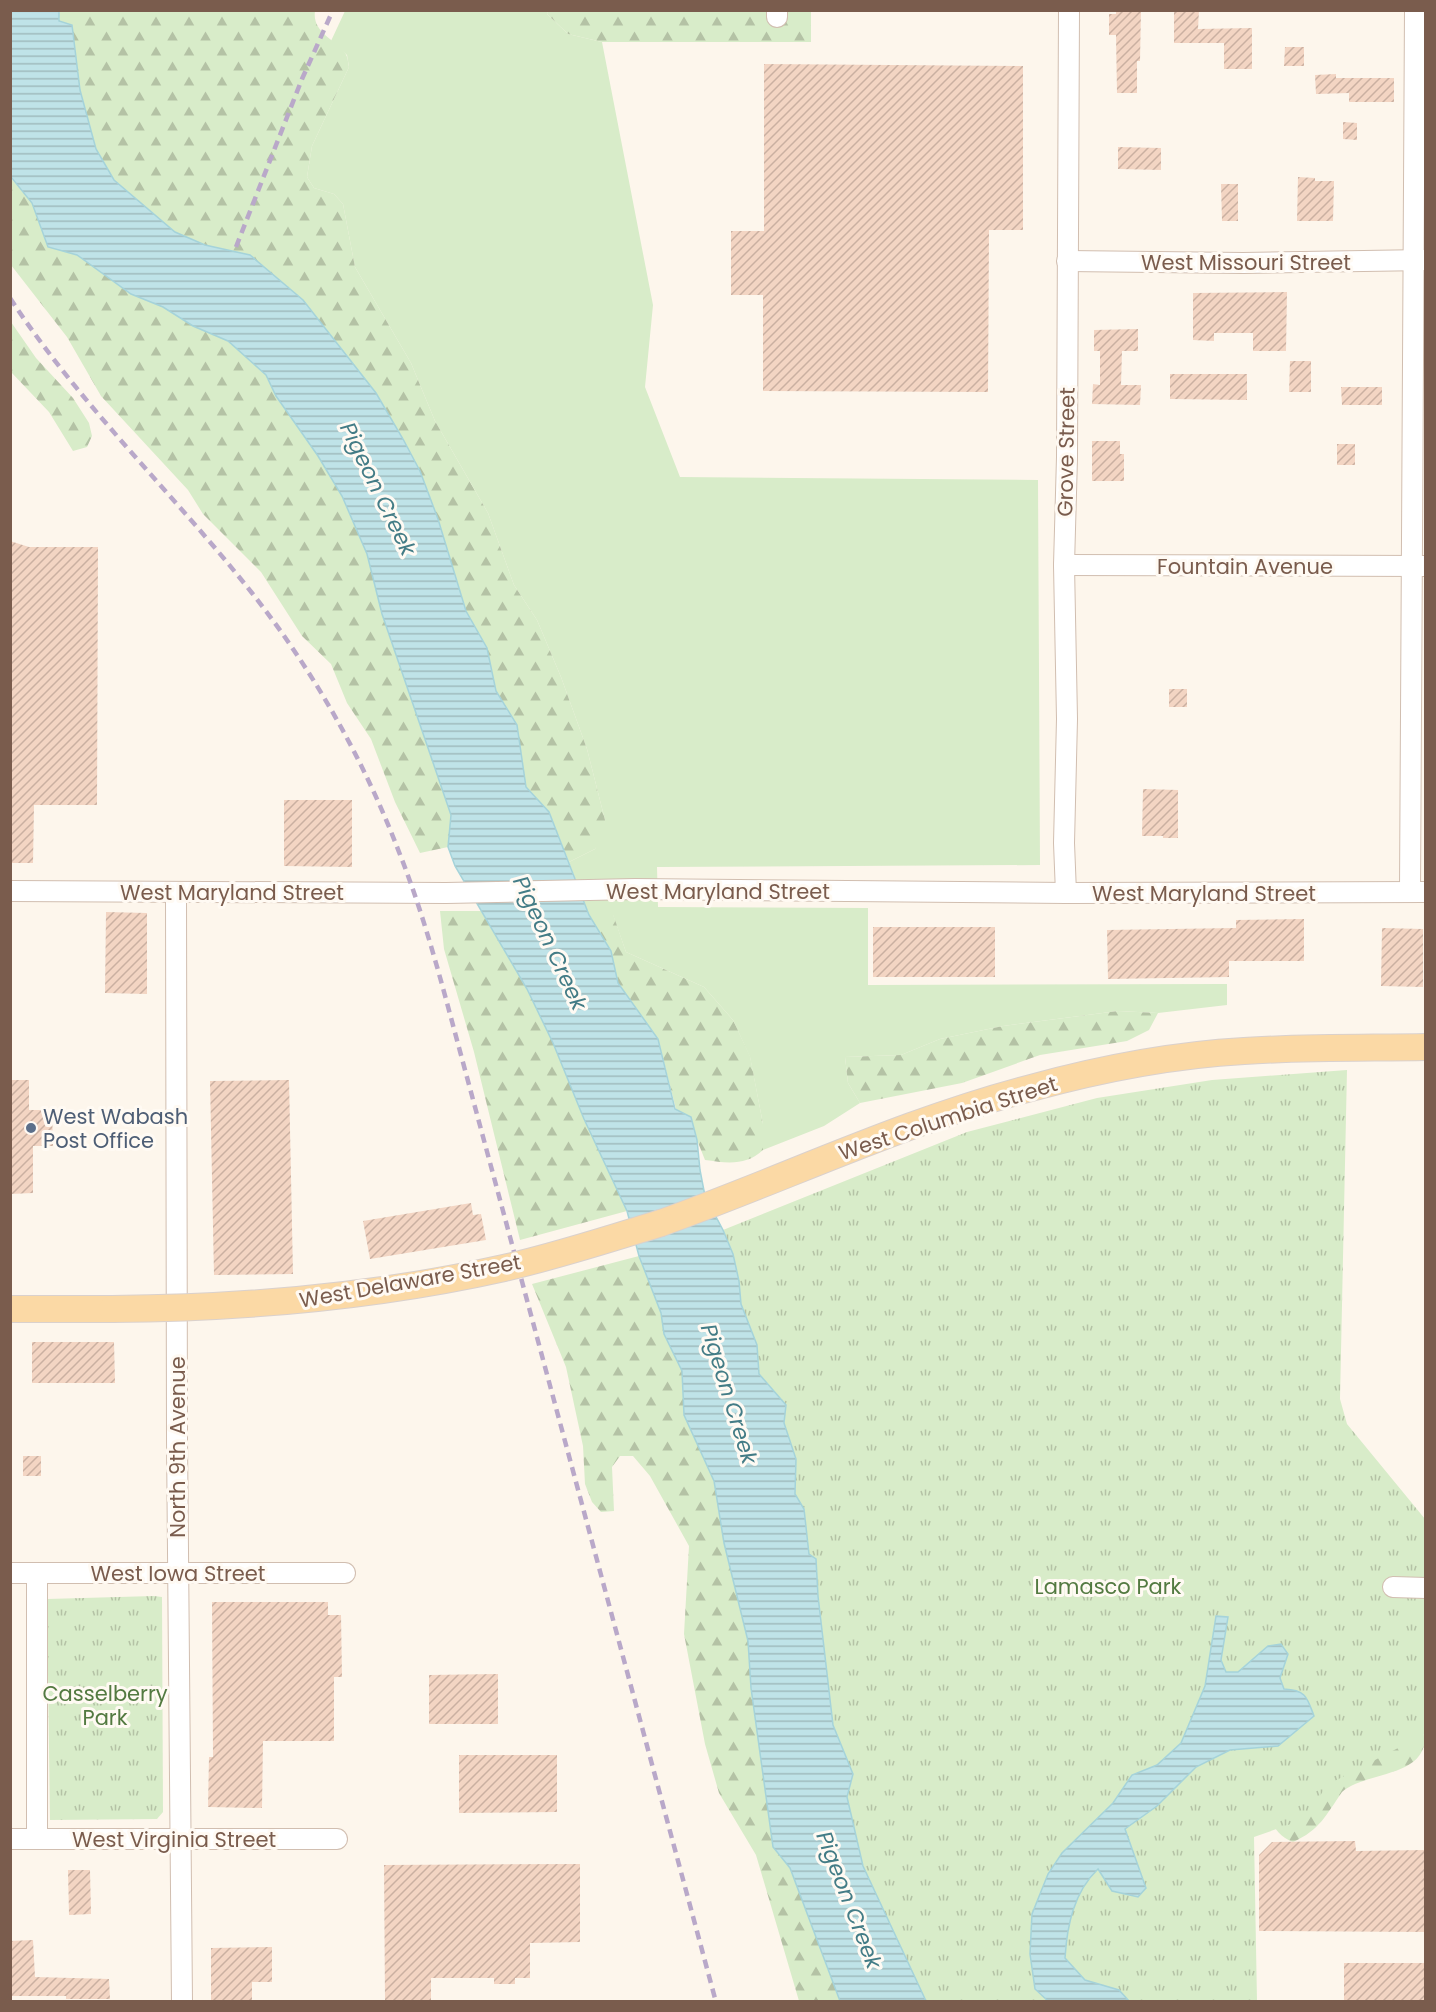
<svg xmlns="http://www.w3.org/2000/svg" width="1436" height="2012" font-family="Poppins,sans-serif">
<style>
.grass{fill:#d8ecc9}
.forest{fill:url(#forest-firs)}
.park{fill:url(#park-tufts)}
.water{fill:url(#water-rules);stroke:#a5d3da;stroke-width:1.5}
.building{fill:url(#building-hatch)}
.lines{fill:none;stroke-linecap:round;stroke-linejoin:round}
.minor-casing{stroke:#d1beb0;stroke-width:22}
.major-casing{stroke:#dad1cd;stroke-width:28}
.minor{stroke:#fff;stroke-width:20}
.major{stroke:#fbd9a5;stroke-width:26}
.rail{stroke:#b9a8c9;stroke-width:4.5;stroke-dasharray:9 6;stroke-linecap:butt}
.major-bridge-casing{stroke:#dad1cd;stroke-width:28;stroke-linecap:butt}
.major-bridge{stroke:#fbd9a5;stroke-width:26}
.service-dot{fill:#5c6f8a;stroke:#fffaf3;stroke-width:2}
.labels{text-anchor:middle;dominant-baseline:central;stroke-width:6;stroke-linejoin:round;paint-order:stroke}
.street-label{font-size:21px;fill:#7a5c4d;stroke:#fffaf3}
.service-label{font-size:21px;fill:#4e5e75;stroke:#fffaf3;text-anchor:start}
.park-label{font-size:21px;fill:#537a41;stroke:#fffaf3}
.water-label{font-size:22px;font-style:italic;fill:#437c86;stroke:#fffaf3}
</style>
<defs>
<pattern id="forest-firs" width="22" height="20" patternUnits="userSpaceOnUse" patternTransform="scale(1.5)"><rect width="22" height="20" fill="#d8ecc9"/><path d="M5 1l3.5 6h-7zM16 11l3.5 6h-7z" fill="#b4c2a5"/></pattern>
<pattern id="park-tufts" width="24" height="20" patternUnits="userSpaceOnUse" patternTransform="scale(1.5)"><rect width="24" height="20" fill="#d8ecc9"/><path d="M3 7l-1-3M5 7V3M7 7l1-3M15 17l-1-3M17 17v-4M19 17l1-3" fill="none" stroke="#b4c2a5"/></pattern>
<pattern id="water-rules" width="6" height="5" patternUnits="userSpaceOnUse" patternTransform="scale(1.5)"><rect width="6" height="5" fill="#bfe3e8"/><path d="M0 2.5h6" fill="none" stroke="#a0bbbe"/></pattern>
<pattern id="building-hatch" width="6" height="6" patternUnits="userSpaceOnUse" patternTransform="scale(1.5)"><rect width="6" height="6" fill="#f3d5c3"/><path d="M-1 1l2-2M0 6l6-6M5 7l2-2" fill="none" stroke="#cab0a1"/></pattern>
</defs>
<rect width="100%" height="100%" fill="#fdf6ec"/>
<path class="grass" d="M345,11h203l-1,3 21,20 34,8 51,263 -8,82 35,90 358,3 2,385 -383,2 1,40 210,1v77l359,-1v21l-69,8 -40,-2 -115,15 -63,13 -39,16 -56,2 3,26 12,20 -36,23 -61,24v-26l-13,-67 -17,-37 -29,-33 -78,-35 -13,-37h-24l-20,-53 26,-13 10,-29 -18,-71 -26,-72 -24,-57 -23,-35 -26,-72 -53,-92 -24,-58 -56,-96 -12,-63 -9,-10 -20,-6 -7,-11 5,-31 37,-79 -2,-12 -16,-14z"/>
<g class="forest">
<path d="M548,10l263,1v31h-209l-34,-8 -21,-20z"/>
<path d="M59,11h256c-3,21 19,28 30,42 3,4 3,9 4,14l-37,79 -5,31 7,11 20,6 9,10 12,63 56,96 24,58 53,92 26,72 23,35 24,57 26,72 18,71 -1,15 -9,14 -26,13 -20,-50 -23,-25 -9,-62 -21,-34 -9,-43 -21,-37 -28,-92 -18,-48 -44,-78 -73,-93 -53,-45 -45,-10 -30,-13 -61,-52 -18,-30 -16,-60 -8,-65 -13,-3z"/>
<path d="M10,177l22,26 16,44 29,8 54,39 32,13 30,19 35,15 38,34 10,21 42,60 24,40 25,58 15,60 69,201 -3,32 -28,6 -25,-51 -24,-63 -24,-36 -16,-39 -29,-28 -41,-64 -58,-58 -15,-24 -87,-94 -34,-59 -56,-72z"/>
<path d="M11,322l25,36 37,40 16,25 3,13 -5,11 -14,4 -24,-39 -38,-40z"/>
<path d="M440,911h41l46,78 26,54 31,76 43,92 -107,29 -46,-188 -30,-103z"/>
<path d="M613,914l13,38 78,35 29,33 17,36 13,68v26c-17,16 -36,13 -58,10l-8,-20 -21,-31 -18,-70 -40,-56 -7,-32 -22,-36z"/>
<path d="M1118,1011l40,2 -9,17 -22,11 -87,14 -78,28 -102,20 -12,-20 -3,-26 56,-2 39,-16 63,-13z"/>
<path d="M639,1256l22,57 3,21 18,37 2,44 30,66 10,62 24,98 3,47 22,159 17,21 50,133h-41l-43,-146 -37,-62 -14,-49 -21,-110 5,-88 -39,-70 -17,-20h-13l-8,11 2,44 -13,1 -9,-10 -7,-18 -2,-38 -17,-79 -34,-83z"/>
<path d="M1423,1734l2,3c0,41 -59,34 -83,55 -16,23 -22,38 -49,50 -16,-6 -20,-17 -27,-31z"/>
</g>
<g class="park">
<path d="M1347,1070l-7,329 7,25 78,95v215l-98,51 -22,34 -51,18 3,164h-331l-63,-135 -16,-69 6,-23 -20,-49 -15,-129 -2,-37 -7,-4 -5,-46 -9,-15 1,-35 -12,-36 2,-18 -27,-31 -2,-29 -16,-41 -2,-23 -6,-27 -10,-24 244,-98 130,-34 115,-18z"/>
<path d="M154,1596l8,1 1,215 -6,7 -107,1 -3,-221z"/>
</g>
<g class="water">
<path d="M11,11h48v10l13,4 8,65 16,59 18,31 61,52 30,13 45,10 53,45 73,93 27,46 17,32 18,48 28,92 21,37 9,43 21,34 9,62 23,25 40,103 22,36 7,32 40,56 17,70 16,8 6,23 3,30 5,26 18,34 10,24 6,27 2,23 16,41 2,29 27,31 -2,18 12,36 -1,35 9,15 5,45 7,5 2,37 15,129 20,49 -6,23 16,69 63,135h-86l-50,-133 -17,-21 -22,-159 -3,-47 -24,-98 -10,-62 -30,-66 -2,-44 -18,-37 -3,-21 -22,-57 -12,-45 -43,-92 -31,-76 -26,-54 -72,-123 -7,-19 3,-32 -69,-201 -15,-60 -25,-58 -24,-40 -42,-60 -10,-21 -38,-34 -35,-15 -30,-19 -32,-13 -54,-39 -29,-8 -16,-44 -21,-26z"/>
<path d="M1216,1616l12,1 -7,43 5,12h12l30,-26 13,-2 7,10 -8,24 4,11c22,1 23,8 30,27l-36,30 -48,4 -34,17 -39,39 -32,23 21,59 -8,9 -26,-6 -14,-22c-24,23 -31,56 -33,89l20,22 34,10 10,11h-81l-13,-12 -5,-35 2,-40 16,-40 14,-21 51,-50 19,-28 25,-10 24,-22 24,-57z"/>
</g>
<g class="building">
<path d="M1116,10h25l-1,51h-3v32h-20l-1,-58h-7v-21h7z"/>
<path d="M1174,10h25l-1,19 54,-1v41h-28v-26h-50z"/>
<path d="M1285,47h19v19h-20z"/>
<path d="M764,64l259,2v164h-34l-1,162 -225,-1v-96h-32v-64h33z"/>
<path d="M1336,74v4h58v24h-45v-9l-33,1 -1,-19z"/>
<path d="M1343,122l14,1v17l-14,-1z"/>
<path d="M1118,147l43,1v22l-43,-1z"/>
<path d="M1298,177l17,1v3h19l-1,40h-36z"/>
<path d="M1221,184h17v37h-16z"/>
<path d="M1287,292l-1,59h-33v-18h-39v8l-21,-1v-47z"/>
<path d="M1138,329v22h-16l-1,34h20l-1,20 -48,-1 1,-20 7,1v-34h-6v-21z"/>
<path d="M1290,361h21v31h-22z"/>
<path d="M1170,374h77v26l-77,-1z"/>
<path d="M1341,387h41v18h-40z"/>
<path d="M1092,441h28v13h4v27h-32z"/>
<rect x="1337" y="444" width="18" height="21"/>
<path d="M10,541l19,6h69l-1,258h-63l-1,58h-23z"/>
<rect x="1169" y="689" width="18" height="18"/>
<path d="M1143,789l35,1v48h-15v-2h-21z"/>
<path d="M284,800h68v67l-68,-1z"/>
<path d="M106,912l41,1v81l-42,-1z"/>
<path d="M1304,919v42h-75v16l-121,2 -1,-49 129,-2v-8z"/>
<rect x="873" y="927" width="122" height="50"/>
<path d="M1382,928l41,1v58l-42,-1z"/>
<path d="M10,1080h19v30h23l1,36h-20v47l-23,1z"/>
<path d="M289,1080l4,194 -79,1 -4,-194z"/>
<path d="M471,1203l2,12 8,-1 5,26 -116,19 -7,-38z"/>
<path d="M32,1342h82l1,41h-83z"/>
<rect x="23" y="1456" width="18" height="20"/>
<path d="M212,1602h116v13h13l1,62h-8v64h-71l-1,67 -54,-1 1,-50h4z"/>
<path d="M498,1674v50h-69v-49z"/>
<path d="M459,1755h98v57l-98,1z"/>
<path d="M1355,1841l1,10 69,-1v82l-166,-1v-76l13,-13z"/>
<path d="M580,1864v78l-50,1v35h-15v6h-21v-6h-63v23h-46l-1,-136z"/>
<path d="M68,1870h22l1,44 -22,1z"/>
<path d="M33,1940l2,37 74,2 1,20h-44v-3h-56v-55z"/>
<path d="M272,1947v35h-20v19h-41v-53z"/>
<rect x="1344" y="1963" width="81" height="38"/>
</g>
<g class="lines">
<g class="minor-casing">
<g id="minor">
<path d="M777,17v-7"/>
<path d="M1067,261l176,2 183,-3"/>
<path d="M1064,565l362,1"/>
<path d="M10,891l436,2 189,-4 431,4 360,-1"/>
<path d="M1410,891l5,-881"/>
<path d="M176,893l1,546 5,563"/>
<path d="M1066,893l-2,-50 3,-124 -3,-154 3,-108 2,-447"/>
<path d="M10,1573h335"/>
<path d="M37,1573v266"/>
<path d="M1393,1587l33,1"/>
<path d="M10,1839h327"/>
</g>
</g>
<g class="major-casing">
<g id="major">
<path d="M661,1223c123,-44 243,-102 370,-135 69,-19 142,-33 213,-37 61,-4 121,-3 182,-4"/>
<path d="M10,1309h102"/>
</g>
</g>
<use href="#minor" class="minor"/>
<use href="#major" class="major"/>
<g class="rail">
<path d="M236,247l66,-168 31,-69"/>
<path d="M10,298c70,107 163,195 242,295 61,77 112,167 147,259 23,58 39,117 55,177l262,973"/>
</g>
<g class="major-bridge-casing">
<path id="major-bridge" d="M112,1309c132,-1 262,-12 392,-41 53,-12 105,-29 157,-45"/>
</g>
<use href="#major-bridge" class="major-bridge"/>
</g>
<circle class="service-dot" cx="31" cy="1128" r="6"/>
<g class="labels">
<g class="street-label">
<text x="1246" y="262">West Missouri Street</text>
<text transform="translate(1066 452) rotate(-89)">Grove Street</text>
<text x="1245" y="566">Fountain Avenue</text>
<text x="718" y="891">West Maryland Street</text>
<text x="232" y="892">West Maryland Street</text>
<text x="1204" y="893">West Maryland Street</text>
<text transform="translate(948 1118) rotate(-18)">West Columbia Street</text>
<text transform="translate(410 1281) rotate(-10)">West Delaware Street</text>
<text transform="translate(177 1447) rotate(-90)">North 9th Avenue</text>
<text x="178" y="1573">West Iowa Street</text>
<text x="174" y="1839">West Virginia Street</text>
</g>
<g class="service-label">
<text x="43" y="1116">West Wabash<tspan x="43" dy="24">Post Office</tspan></text>
</g>
<g class="park-label">
<text x="1108" y="1586">Lamasco Park</text>
<text x="105" y="1693">Casselberry<tspan x="105" dy="24">Park</tspan></text>
</g>
<g class="water-label">
<text transform="translate(378 489) rotate(64)">Pigeon Creek</text>
<text transform="translate(550 943) rotate(65)">Pigeon Creek</text>
<text transform="translate(729 1394) rotate(73)">Pigeon Creek</text>
<text transform="translate(849 1900) rotate(69)">Pigeon Creek</text>
</g>
</g>
<rect width="1436" height="2012" fill="none" stroke="#7a5c4d" stroke-width="24"/>
</svg>
